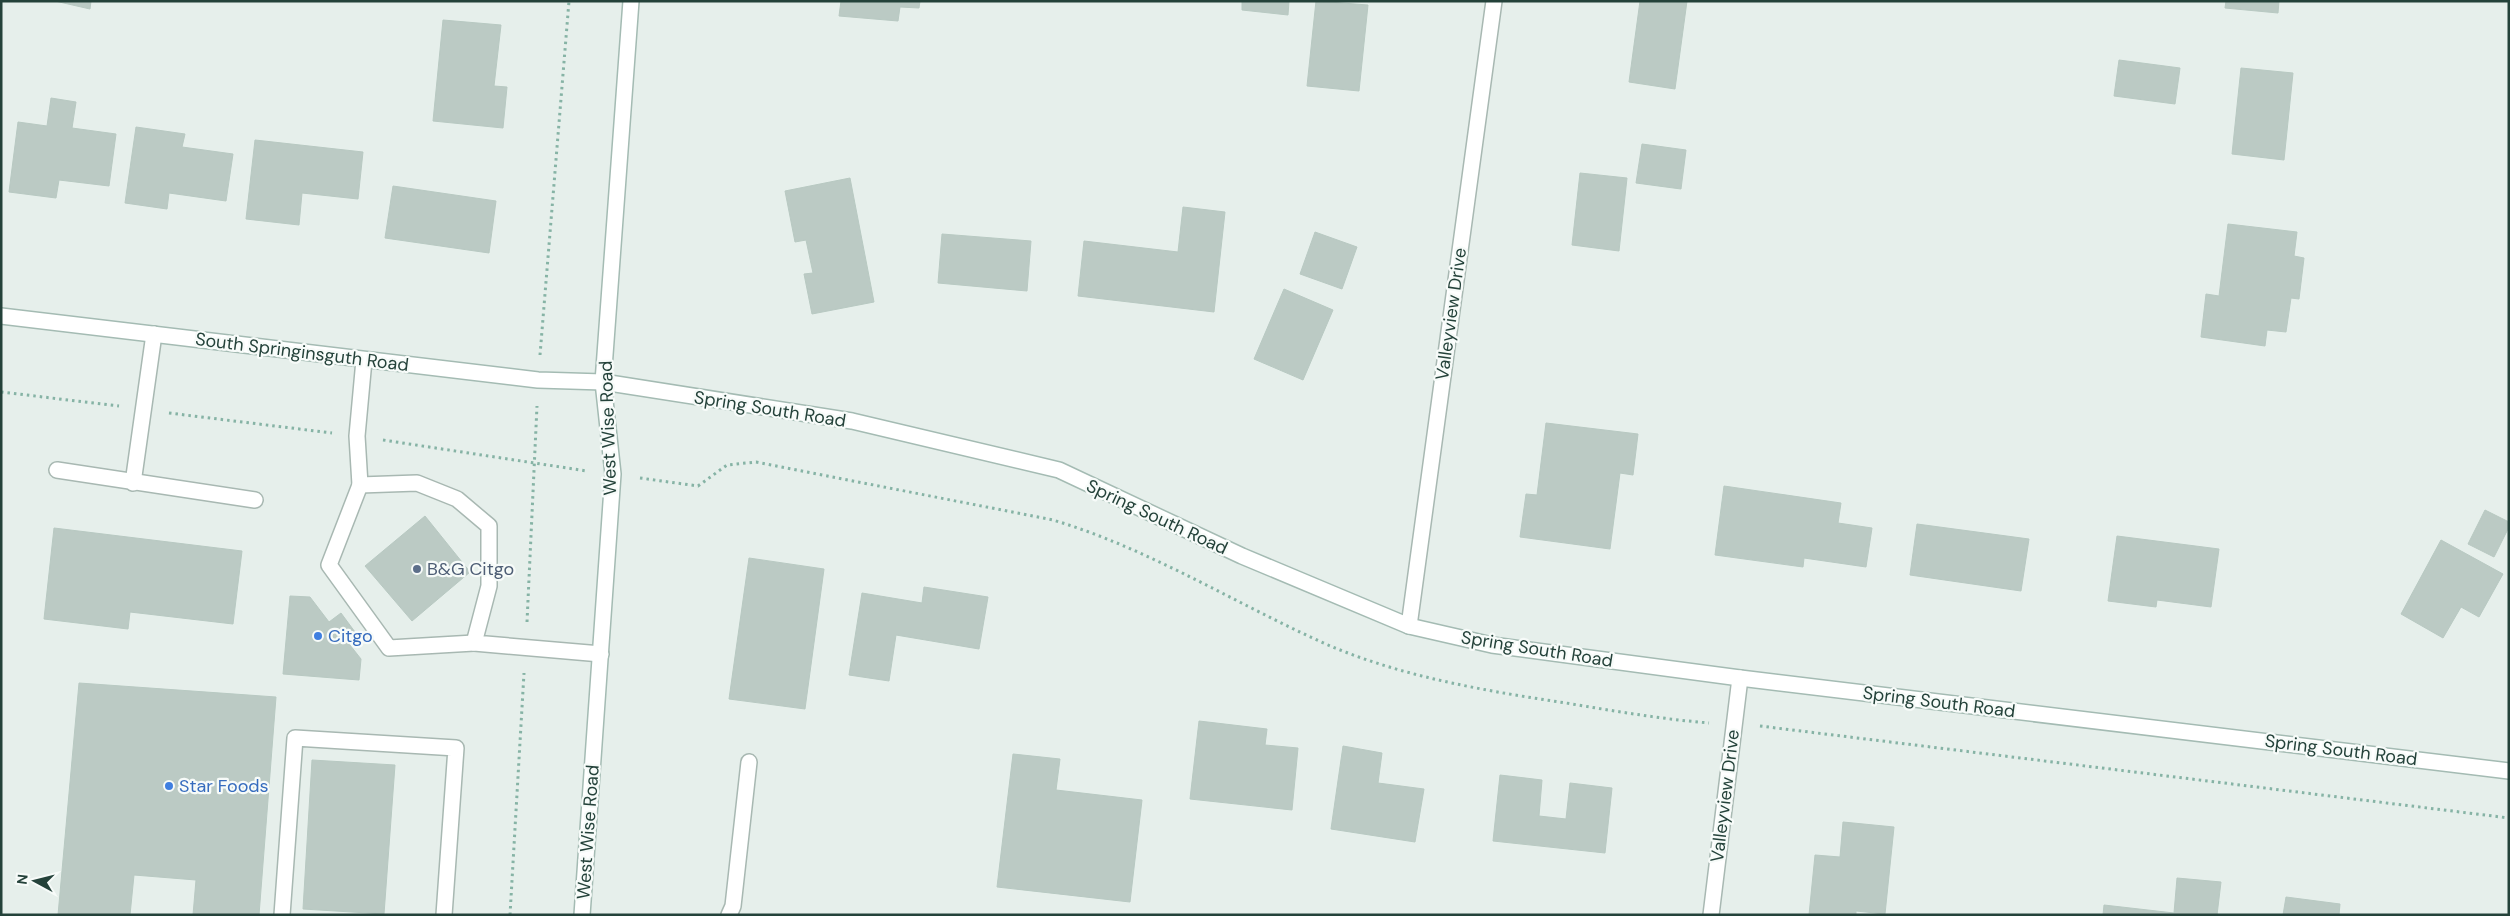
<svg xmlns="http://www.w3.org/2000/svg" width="2510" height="916" font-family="'DM Sans',sans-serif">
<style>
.building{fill:#bbcac4;stroke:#b8c9c2}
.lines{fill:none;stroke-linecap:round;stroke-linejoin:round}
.lane-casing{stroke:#a8b8b2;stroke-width:18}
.street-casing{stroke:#a8b8b2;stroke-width:18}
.secondary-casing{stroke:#a4bbb3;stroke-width:18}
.path{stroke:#86b3a5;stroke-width:3;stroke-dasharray:2.5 4;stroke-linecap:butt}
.lane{stroke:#fff;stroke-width:15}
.street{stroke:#fff;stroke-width:15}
.secondary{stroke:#fff;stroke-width:15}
.service-dot{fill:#5c6f8a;stroke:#f7fbf9;stroke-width:2}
.shop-dot{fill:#3f7fe0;stroke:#f7fbf9;stroke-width:2}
.labels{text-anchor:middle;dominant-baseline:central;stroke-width:4.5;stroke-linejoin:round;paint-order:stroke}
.street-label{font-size:18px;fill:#24423a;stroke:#f7fbf9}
.service-label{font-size:18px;fill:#4e5e75;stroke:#f7fbf9;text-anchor:start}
.shop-label{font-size:18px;fill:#366cbe;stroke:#f7fbf9;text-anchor:start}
</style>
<rect width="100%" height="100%" fill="#e6efeb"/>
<g class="building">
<path d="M55,1h36l-1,8z"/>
<path d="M841,1h79l-1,7 -19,-1 -2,14 -59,-5z"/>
<path d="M1242,1h47l-1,14 -46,-5z"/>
<path d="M1316,1l52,4 -9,86 -52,-5z"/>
<path d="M1640,1h47l-12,88 -46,-7z"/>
<path d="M2226,1h53l-1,12 -53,-5z"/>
<path d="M443,20l58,5 -7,61 13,1 -4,41 -70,-7z"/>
<path d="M2119,60l61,8 -5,36 -61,-8z"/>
<path d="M2241,68l52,5 -9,87 -52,-6z"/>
<path d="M51,98l25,4 -4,26 44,6 -7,52 -50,-6 -3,18 -47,-6 9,-70 29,4z"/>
<path d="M136,127l49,7 -3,13 51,7 -7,47 -57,-8 -2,16 -42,-6z"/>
<path d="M255,140l108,12 -5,47 -56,-6 -3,32 -53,-6z"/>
<path d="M1642,144l44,6 -5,39 -45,-6z"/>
<path d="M1580,173l47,5 -8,73 -47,-6z"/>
<path d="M850,178l24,124 -62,12 -8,-40 9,-1 -7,-33 -11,2 -10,-51z"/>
<path d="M393,186l103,15 -7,52 -104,-15z"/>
<path d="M1183,207l42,5 -11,100 -136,-16 6,-55 94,11z"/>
<path d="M2228,224l69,8 -3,24 10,2 -5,41 -8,-1 -5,34 -19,-2 -2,16 -64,-9 5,-43 13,2z"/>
<path d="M1315,232l42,15 -15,42 -42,-15z"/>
<path d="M942,234l89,7 -4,50 -89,-8z"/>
<path d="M1284,289l49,21 -30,70 -49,-21z"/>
<path d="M1546,423l92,11 -5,41 -13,-2 -10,76 -90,-12 6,-43 11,1z"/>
<path d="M1724,486l117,17 -3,20 34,5 -6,39 -62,-9 -1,9 -88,-12z"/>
<path d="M2485,510l24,12v5l-15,30 -26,-13z"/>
<path d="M425,516l45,56 -58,49 -47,-55z"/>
<path d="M1917,524l112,15 -8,52 -111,-16z"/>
<path d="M54,528l188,23 -9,73 -103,-12 -2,17 -84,-10z"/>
<path d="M2117,536l102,13 -8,58 -54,-7 -1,7 -48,-6z"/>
<path d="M2441,540l62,34 -24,43 -18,-10 -18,31 -42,-24z"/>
<path d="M749,558l75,11 -19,140 -76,-10z"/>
<path d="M924,587l64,10 -9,52 -83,-14 -7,46 -40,-6 13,-82 60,10z"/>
<path d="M290,596l20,1 19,25 12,-9 14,19 -9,8 15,19 -2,21 -76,-6z"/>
<path d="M79,683l197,14 -17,218h-66l3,-35 -62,-5 -4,40h-72z"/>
<path d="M1199,721l68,8 -2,16 33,3 -6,62 -102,-11z"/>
<path d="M1343,746l39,7 -4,30 46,6 -9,53 -84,-13z"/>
<path d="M1013,754l47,5 -4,31 86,10 -12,102 -133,-15z"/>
<path d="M312,760l83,5 -11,149 -81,-5z"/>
<path d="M1500,775l42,5 -3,36 27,3 4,-36 42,5 -7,65 -112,-12z"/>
<path d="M1843,822l51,5 -9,87 -29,-3v4h-47l6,-60 25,2z"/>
<path d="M2177,878l44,4 -4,33h-114l1,-10 70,8z"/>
<path d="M2286,897l54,7 -1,11h-56z"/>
</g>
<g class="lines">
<g class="lane-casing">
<g id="lane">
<path d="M364,360l-7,76 3,49 57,-2 40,16 32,27v60l-15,57 127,11"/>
<path d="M57,470l198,30"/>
<path d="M133,483l21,-149"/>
<path d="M360,485l-31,80 60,83 85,-5"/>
<path d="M282,915l13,-177 161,10 -12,167"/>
<path d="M729,915l4,-9 16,-144"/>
</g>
</g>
<g class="street-casing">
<g id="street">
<path d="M1409,626l85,-625"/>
<path d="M1711,915l29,-237"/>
</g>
</g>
<g class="secondary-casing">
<g id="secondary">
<path d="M1,316l537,64 65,2 249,39 207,49 183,86 167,70 83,19 248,33 769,93"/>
<path d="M582,915l31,-441 -10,-92 28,-381"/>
</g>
</g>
<g class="path">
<path d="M540,355l29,-354"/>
<path d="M1,392l118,14"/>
<path d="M169,413l163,20"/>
<path d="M383,440l204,31"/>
<path d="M640,478l58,8 29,-21 29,-3 297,58c97,29 183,84 275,125 75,32 158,46 238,58 48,8 95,16 143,20"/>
<path d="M527,622l10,-216"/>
<path d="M1760,726l749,92"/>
<path d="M510,915l14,-242"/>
</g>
<use href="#lane" class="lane"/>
<use href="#street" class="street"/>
<use href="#secondary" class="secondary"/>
</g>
<circle class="service-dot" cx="417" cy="569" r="5"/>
<g class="shop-dot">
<circle cx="318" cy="636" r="5"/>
<circle cx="169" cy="786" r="5"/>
</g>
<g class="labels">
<g class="street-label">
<text transform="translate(1451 314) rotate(-82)">Valleyview Drive</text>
<text transform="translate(302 352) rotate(7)">South Springinsguth Road</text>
<text transform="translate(770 409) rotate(9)">Spring South Road</text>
<text transform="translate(608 428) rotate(-92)">West Wise Road</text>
<text transform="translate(1157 517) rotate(25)">Spring South Road</text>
<text transform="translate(1537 649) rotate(9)">Spring South Road</text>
<text transform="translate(1939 702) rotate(7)">Spring South Road</text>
<text transform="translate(2341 750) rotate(7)">Spring South Road</text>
<text transform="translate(1725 796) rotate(-83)">Valleyview Drive</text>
<text transform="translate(588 832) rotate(-86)">West Wise Road</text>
</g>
<g class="service-label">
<text x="427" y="569">B&amp;G Citgo</text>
</g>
<g class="shop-label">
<text x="328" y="636">Citgo</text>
<text x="179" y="786">Star Foods</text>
</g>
</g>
<rect width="2510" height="916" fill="none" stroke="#24423a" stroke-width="5"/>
<g transform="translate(35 881) rotate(277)" stroke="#f7fbf9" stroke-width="4" paint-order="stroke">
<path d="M0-4L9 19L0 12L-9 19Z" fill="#24423a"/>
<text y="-8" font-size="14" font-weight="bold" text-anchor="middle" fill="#24423a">N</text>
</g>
</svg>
